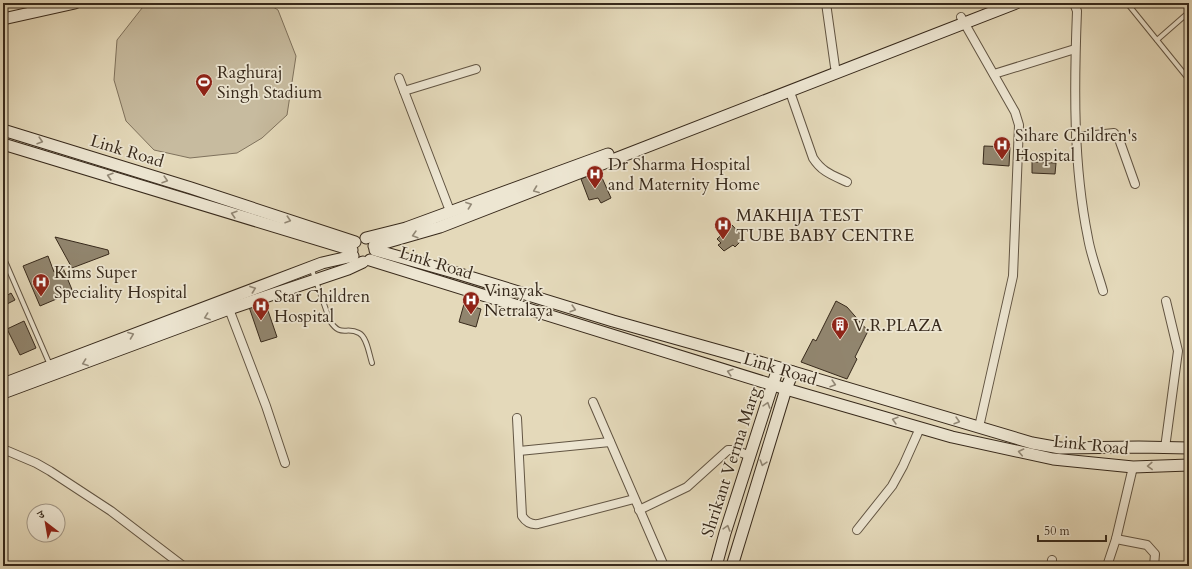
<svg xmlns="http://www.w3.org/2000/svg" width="1192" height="569" font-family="Cardo,'Noto Serif Devanagari',serif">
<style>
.green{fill:#c7bb9f;stroke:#7f725d}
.building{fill:#91856e;stroke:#37291b}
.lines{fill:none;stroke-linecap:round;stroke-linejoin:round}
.lane-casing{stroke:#625543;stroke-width:6}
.street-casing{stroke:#625543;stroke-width:10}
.secondary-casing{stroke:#37291b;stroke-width:13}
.lane{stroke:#ede6d2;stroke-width:4}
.street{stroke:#ede6d2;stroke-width:8}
.secondary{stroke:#ede6d2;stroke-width:11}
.oneway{stroke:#928876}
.labels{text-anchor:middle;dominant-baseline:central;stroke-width:3.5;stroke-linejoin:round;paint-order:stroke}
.poi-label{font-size:17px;fill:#37291b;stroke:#ede6d2;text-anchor:start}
.street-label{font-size:17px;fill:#37291b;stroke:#ede6d2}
</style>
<rect width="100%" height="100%" fill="#e4d9ba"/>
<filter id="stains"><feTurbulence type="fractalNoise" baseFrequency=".005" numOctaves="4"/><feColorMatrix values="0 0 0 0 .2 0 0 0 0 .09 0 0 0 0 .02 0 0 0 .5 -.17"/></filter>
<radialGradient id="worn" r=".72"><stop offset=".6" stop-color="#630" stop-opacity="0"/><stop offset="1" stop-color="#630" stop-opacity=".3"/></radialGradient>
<path class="green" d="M146,3h121l11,7 18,46 -9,59 -25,23 -25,15 -47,5 -36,-8 -28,-29 -12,-41 3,-40z"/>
<g class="building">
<path d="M984,146l26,1 -1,19 -26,-2z"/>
<path d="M1032,162l24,1 -1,11 -23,-1z"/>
<path d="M599,171l12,27 -10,5 -3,-5 -9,2 -8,-21z"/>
<path d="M732,225l12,13 -9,9 -2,-2 -9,6 -6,-6 3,-2 -4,-4z"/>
<path d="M55,237l53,13 1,4 -37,14z"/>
<path d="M48,256l6,16 9,-4 10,24 -33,14 -17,-40z"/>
<path d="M11,293l4,7 -12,6v-8z"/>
<path d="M264,299l13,38 -16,5 -13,-38z"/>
<path d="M836,301l11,6 21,24 -13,26 2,2 -10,20 -46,-17 12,-23 3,2z"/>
<path d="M464,304l17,5 -5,18 -17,-5z"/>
<path d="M24,321l12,27 -16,7 -13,-26z"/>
</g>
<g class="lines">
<g class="lane-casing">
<g id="lane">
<path d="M1127,3l59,73 3,2"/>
<path d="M1157,40l32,-28"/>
<path d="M5,261l45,104"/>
<path d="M311,267l19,54c11,17 16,5 29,12 8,4 10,21 13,30"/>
</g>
</g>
<g class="street-casing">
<g id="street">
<path d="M826,3l9,64"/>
<path d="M1074,3l3,8c-3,76 -4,153 11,227 3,18 10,35 15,53"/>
<path d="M961,17l54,95 4,13 -6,151 -34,151"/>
<path d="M994,74l81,-25"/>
<path d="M399,78l51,133"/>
<path d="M404,91l72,-22"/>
<path d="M790,92l23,66c9,14 19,17 34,24"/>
<path d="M1076,137l38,-4 5,6 16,45"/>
<path d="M229,309l37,97 19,57"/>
<path d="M593,402l71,164"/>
<path d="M517,418l5,98c4,6 9,9 16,8l96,-25"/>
<path d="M1165,448l13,-97 -12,-50"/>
<path d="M3,449l33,14 14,8 61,40 72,55"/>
<path d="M519,451l91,-9"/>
<path d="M639,510l48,-23 41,-37h7l15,6"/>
<path d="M857,530l35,-44 11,-20 17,-38"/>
<path d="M1116,539l31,6 8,9 -1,12"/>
<path d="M1051,566l1,-6"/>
<path d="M1107,566l9,-27 17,-72"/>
</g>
</g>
<g class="secondary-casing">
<g id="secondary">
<path d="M3,19l72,-16"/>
<path d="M3,130l188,58 164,54"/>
<path d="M3,144l349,106"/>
<path d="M366,238l40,-10 202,-74"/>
<path d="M374,246l66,-19 576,-224"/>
<path d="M375,250l85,24 153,47 143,40 276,82 28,5 79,-1 50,1"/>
<path d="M370,260l416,129 166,48 101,22 80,8 56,-2"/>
<path d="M3,384l319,-121 31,-7"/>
<path d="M3,393l226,-84 119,-40 15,-7"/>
<path d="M716,566l9,-33 53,-165"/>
<path d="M732,566l54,-177 7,-17"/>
</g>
</g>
<use href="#lane" class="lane"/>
<use href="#street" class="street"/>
<use href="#secondary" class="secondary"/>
</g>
<defs><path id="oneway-chevron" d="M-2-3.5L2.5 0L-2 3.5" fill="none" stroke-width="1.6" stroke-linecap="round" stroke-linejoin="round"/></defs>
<g class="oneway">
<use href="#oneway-chevron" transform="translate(40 141) rotate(17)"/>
<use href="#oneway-chevron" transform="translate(110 176) rotate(-163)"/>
<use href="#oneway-chevron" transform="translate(165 180) rotate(17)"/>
<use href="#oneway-chevron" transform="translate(536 190) rotate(159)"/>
<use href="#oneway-chevron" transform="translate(469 205) rotate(-20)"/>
<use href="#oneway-chevron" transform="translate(234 214) rotate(-163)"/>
<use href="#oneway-chevron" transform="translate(288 220) rotate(18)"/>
<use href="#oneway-chevron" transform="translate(415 235) rotate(164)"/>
<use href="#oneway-chevron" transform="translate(253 289) rotate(-20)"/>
<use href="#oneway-chevron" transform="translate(573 309) rotate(17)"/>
<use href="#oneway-chevron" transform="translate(207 317) rotate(160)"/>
<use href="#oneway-chevron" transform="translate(131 335) rotate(-21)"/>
<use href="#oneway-chevron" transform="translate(85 363) rotate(160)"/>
<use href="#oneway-chevron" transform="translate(730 372) rotate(-163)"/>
<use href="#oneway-chevron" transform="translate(833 384) rotate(17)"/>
<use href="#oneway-chevron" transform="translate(767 405) rotate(-72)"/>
<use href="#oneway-chevron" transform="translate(895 420) rotate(-164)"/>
<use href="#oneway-chevron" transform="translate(957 421) rotate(16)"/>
<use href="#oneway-chevron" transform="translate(1021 452) rotate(-168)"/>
<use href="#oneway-chevron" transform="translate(763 463) rotate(107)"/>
<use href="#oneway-chevron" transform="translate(1150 466) rotate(178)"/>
<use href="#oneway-chevron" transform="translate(727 528) rotate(-73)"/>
</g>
<defs>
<g id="stadium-pin" transform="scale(0.9)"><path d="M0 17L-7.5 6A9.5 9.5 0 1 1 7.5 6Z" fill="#8f2418" stroke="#ede6d2"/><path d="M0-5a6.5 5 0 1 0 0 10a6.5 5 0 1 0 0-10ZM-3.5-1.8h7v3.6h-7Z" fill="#fff"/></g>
<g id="hospital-pin" transform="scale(0.9)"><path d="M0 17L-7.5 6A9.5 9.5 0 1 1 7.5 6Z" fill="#8f2418" stroke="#ede6d2"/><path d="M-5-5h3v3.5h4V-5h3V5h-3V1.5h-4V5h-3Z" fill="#fff"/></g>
<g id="building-pin" transform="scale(0.9)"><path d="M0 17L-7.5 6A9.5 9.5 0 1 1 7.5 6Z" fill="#8f2418" stroke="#ede6d2"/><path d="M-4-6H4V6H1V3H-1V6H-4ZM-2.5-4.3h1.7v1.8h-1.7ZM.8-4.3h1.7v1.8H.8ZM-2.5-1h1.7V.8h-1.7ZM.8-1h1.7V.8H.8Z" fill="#fff"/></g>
</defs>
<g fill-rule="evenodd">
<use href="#stadium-pin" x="204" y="82"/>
<use href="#hospital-pin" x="1002" y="145"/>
<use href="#hospital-pin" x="595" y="174"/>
<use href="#hospital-pin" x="723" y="225"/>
<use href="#hospital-pin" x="41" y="282"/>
<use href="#hospital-pin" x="471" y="300"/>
<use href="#hospital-pin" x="261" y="306"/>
<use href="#building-pin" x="840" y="325"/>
</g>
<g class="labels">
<g class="poi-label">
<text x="217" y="72">Raghuraj<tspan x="217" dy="20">Singh Stadium</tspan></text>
<text x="1015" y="135">Sihare Children's<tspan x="1015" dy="20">Hospital</tspan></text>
<text x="608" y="164">Dr Sharma Hospital<tspan x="608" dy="20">and Maternity Home</tspan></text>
<text x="736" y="215">MAKHIJA TEST<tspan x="736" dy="20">TUBE BABY CENTRE</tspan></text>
<text x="54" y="272">Kims Super<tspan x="54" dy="20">Speciality Hospital</tspan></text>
<text x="484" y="290">Vinayak<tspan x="484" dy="20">Netralaya</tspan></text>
<text x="274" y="296">Star Children<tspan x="274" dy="20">Hospital</tspan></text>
<text x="853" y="325">V.R.PLAZA</text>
</g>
<g class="street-label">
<text transform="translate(127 151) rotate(17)">Link Road</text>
<text transform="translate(436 263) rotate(17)">Link Road</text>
<text transform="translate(780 369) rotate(17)">Link Road</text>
<text transform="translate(1091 445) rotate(6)">Link Road</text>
<text transform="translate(731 462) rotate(-72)">Shrikant Verma Marg</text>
</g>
</g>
<rect width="1192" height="569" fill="none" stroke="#e4d9ba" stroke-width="16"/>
<rect x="4" y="4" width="1184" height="561" fill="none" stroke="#37291b" stroke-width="2"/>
<rect x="8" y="8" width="1176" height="553" fill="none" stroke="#37291b"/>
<g transform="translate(46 523) rotate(329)"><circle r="19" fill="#ede6d2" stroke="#a49a89"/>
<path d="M0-3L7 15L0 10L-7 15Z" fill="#8f2418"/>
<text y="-6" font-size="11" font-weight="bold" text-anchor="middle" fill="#37291b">उ</text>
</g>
<path d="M1038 535v6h68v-6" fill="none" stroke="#37291b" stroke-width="2"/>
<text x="1044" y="535" font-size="12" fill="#37291b" stroke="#ede6d2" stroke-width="3" paint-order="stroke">50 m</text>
<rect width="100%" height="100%" filter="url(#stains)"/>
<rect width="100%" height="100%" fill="url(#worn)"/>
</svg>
